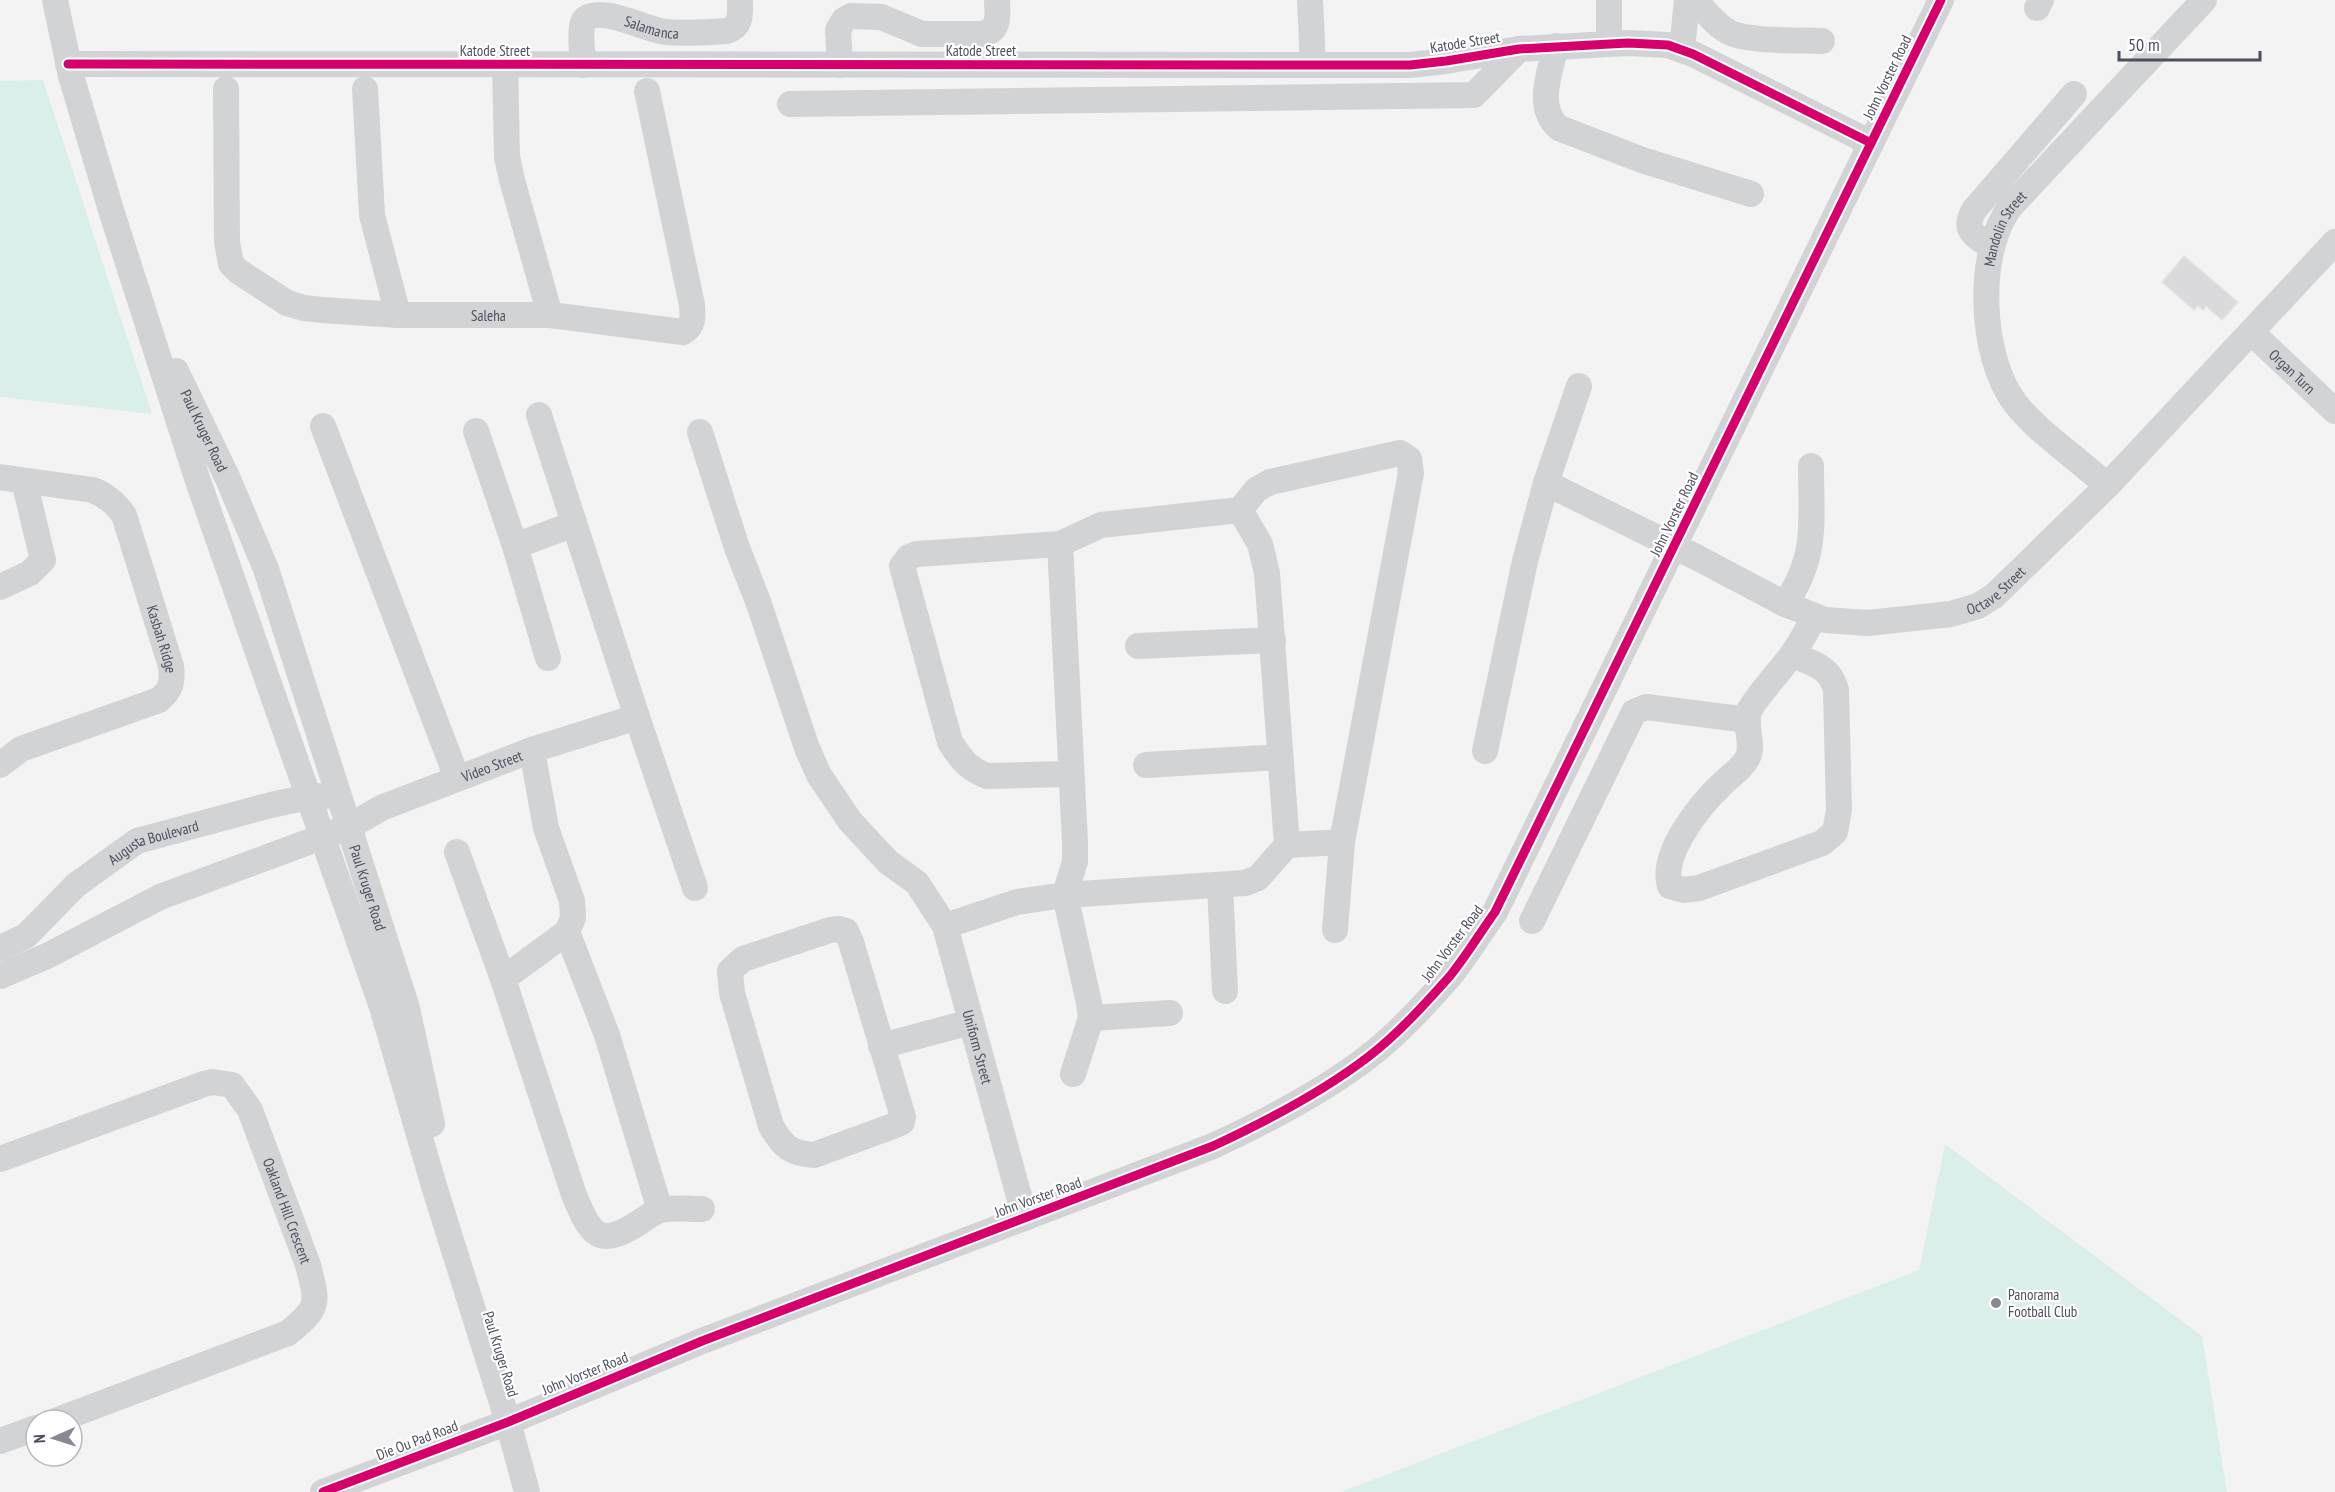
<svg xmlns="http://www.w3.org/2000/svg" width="2335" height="1492" font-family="'PT Sans Narrow',sans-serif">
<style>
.green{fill:#daefe9}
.building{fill:#dadadc;stroke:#e4e4e5;stroke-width:1.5}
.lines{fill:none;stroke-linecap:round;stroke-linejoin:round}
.minor{stroke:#d2d3d5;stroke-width:26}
.cycleway-casing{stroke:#fff;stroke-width:13}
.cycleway{stroke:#d6006c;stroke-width:9}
.poi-dot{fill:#868892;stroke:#fff;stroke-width:2}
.labels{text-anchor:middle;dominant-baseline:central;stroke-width:4.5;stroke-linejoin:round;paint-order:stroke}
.street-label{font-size:15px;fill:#4b4f5e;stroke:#fff}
.poi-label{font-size:15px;fill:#4b4f5e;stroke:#fff;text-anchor:start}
</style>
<rect width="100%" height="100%" fill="#f3f3f3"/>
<g class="green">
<path d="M43,80l109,334 -152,-17v-316z"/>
<path d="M1945,1144l257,192 25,156h-886l578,-222z"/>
</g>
<path class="building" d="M2184,256l54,46 -16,18 -16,-14 -3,4 -5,-4 -4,4 -32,-28z"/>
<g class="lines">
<g class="minor">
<path d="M55,0l16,76 40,134 87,271 184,526 52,179 74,236 19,70"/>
<path d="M1310,0l3,64"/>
<path d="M1609,0v44"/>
<path d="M1695,0c10,11 20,25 34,32 18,10 71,8 93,9"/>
<path d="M2037,8l4,-8"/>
<path d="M1556,46c-6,26 -21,62 3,82l83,32 109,34"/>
<path d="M1682,50l5,-50"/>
<path d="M68,64l1342,1 36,-4 73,-12 109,-6 40,2 25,9 178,89"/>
<path id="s1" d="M583,65c0,-10 -5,-39 2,-46 17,-14 63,12 81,13 20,2 41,0 61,-1 15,-5 13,-17 13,-31"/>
<path d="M840,65l-2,-35 6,-10 7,-4 30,1 41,17h61c18,-4 14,-19 14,-34"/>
<path d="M226,89l1,153 4,22 7,7 49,32 17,5 18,2 76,5"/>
<path id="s2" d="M365,89l7,126 26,100h152l-38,-135 -5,-23 -2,-92"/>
<path d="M790,104l684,-9 45,-46"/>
<path d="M1991,246c-16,-10 -29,-15 -17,-36l100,-116"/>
<path d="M550,315l133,17c11,-6 10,-16 9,-27l-45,-214"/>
<path id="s3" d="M2251,332l84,79"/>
<path id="s4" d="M176,371l52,108 38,90 141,439 25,116"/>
<path d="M539,415l98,302 58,171"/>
<path d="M323,426l134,352"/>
<path d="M476,431l39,115 33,112"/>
<path id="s5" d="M700,432l36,113 23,59 48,144 12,27 31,46 38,41 29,21 28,43 80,292"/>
<path id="s6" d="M0,477l93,13c14,6 22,13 31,25l47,151c2,16 0,24 -12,34l-138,49 -21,16"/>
<path id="s7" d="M1546,483l150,74 89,47 40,16 43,3 83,-9 27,-8 16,-10 113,-110 228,-244"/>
<path id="s8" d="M2107,486c-27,-26 -70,-54 -92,-83 -35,-46 -40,-151 -4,-197l193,-206"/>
<path d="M1240,510l20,34 7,29 20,272"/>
<path d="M1060,544l-143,10 -8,3 -7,9 48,176c10,16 18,27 37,34l84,-2"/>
<path d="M515,546l59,-22"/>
<path d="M0,587l30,-14 13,-13 -19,-79"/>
<path d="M1785,604c33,-47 26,-83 26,-138"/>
<path d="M1138,646l135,-6"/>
<path d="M1793,655c20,9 37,11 43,35l3,120 -4,22 -13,11 -123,45 -15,2 -14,-4c-10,-32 30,-81 52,-102 9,-9 20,-15 26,-27 6,-14 -4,-31 1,-46 6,-13 32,-41 42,-55 9,-12 16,-26 24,-40"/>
<path d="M1485,751l40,-190 21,-78 33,-97"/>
<path d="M1146,765l133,-8"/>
<path d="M457,852l46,127 71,216c17,40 24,54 66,27 6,-4 14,-10 20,-12 12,-3 29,-1 42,-1"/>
<path d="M1220,886l5,105"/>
<path d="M1532,921l102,-209 12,-5 102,13"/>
<path d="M945,926l72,-24 48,-7 180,-12 13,-5 29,-33 55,-3"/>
<path d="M839,929l7,2 5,11 52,175 -1,5 -9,4 -79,29c-24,-2 -31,-8 -43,-29l-39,-133 -2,-22 13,-12 87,-29z"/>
<path d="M567,932l40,103 53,175"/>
<path id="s9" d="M0,948l26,-12 50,-51 61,-44 134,-36 37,-8 17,-1"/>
<path id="s10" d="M0,976l47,-20 113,-59 189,-70 32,-19 151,-58 105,-33"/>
<path d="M503,979l64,-47 6,-14 -1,-17 -26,-73 -14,-78"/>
<path d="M1170,1013l-79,5 -2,-15 -24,-108 10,-34v-19l-15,-298 41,-19 139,-15 16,-20 14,-8 130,-29 9,6 2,14 -69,369 -7,88"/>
<path d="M881,1046l90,-24"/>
<path d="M1073,1074l18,-56"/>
<path id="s11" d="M0,1159l204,-75 9,-2 19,3 18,25 58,155c10,39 12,42 -20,68l-230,87"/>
<path d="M0,1441l36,-13"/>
<path d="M323,1492l185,-70 194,-81 511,-195c54,-25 108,-53 155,-89 30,-23 57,-53 82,-81 16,-20 30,-43 45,-64l446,-912"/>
</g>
<g class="cycleway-casing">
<g id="cycleway">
<path d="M68,64l1342,1 36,-4 73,-12 109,-6 40,2 25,9 178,89"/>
<path d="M323,1492l185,-70 194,-81 511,-195c54,-25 108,-53 155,-89 30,-23 57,-53 82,-81 16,-20 30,-43 45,-64l446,-912"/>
</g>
</g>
<use href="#cycleway" class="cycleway"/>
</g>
<circle class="poi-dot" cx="1996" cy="1303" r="6"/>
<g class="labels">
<g class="street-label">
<text stroke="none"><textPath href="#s1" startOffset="116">Salamanca</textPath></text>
<text transform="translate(1465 42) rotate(-9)">Katode Street</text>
<text x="495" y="50">Katode Street</text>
<text x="981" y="50">Katode Street</text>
<text transform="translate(1887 77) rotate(-64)">John Vorster Road</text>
<text stroke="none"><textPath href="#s8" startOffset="308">Mandolin Street</textPath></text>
<text stroke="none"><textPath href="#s2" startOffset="320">Saleha</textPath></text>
<text stroke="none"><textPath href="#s3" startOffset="57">Organ Turn</textPath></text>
<text stroke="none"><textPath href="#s4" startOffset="66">Paul Kruger Road</textPath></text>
<text transform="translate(1674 514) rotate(-64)">John Vorster Road</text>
<text stroke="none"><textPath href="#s7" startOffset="489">Octave Street</textPath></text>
<text stroke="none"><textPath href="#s6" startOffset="264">Kasbah Ridge</textPath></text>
<text stroke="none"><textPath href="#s10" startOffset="536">Video Street</textPath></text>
<text stroke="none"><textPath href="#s9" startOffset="190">Augusta Boulevard</textPath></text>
<text stroke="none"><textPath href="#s4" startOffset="552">Paul Kruger Road</textPath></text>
<text transform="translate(1452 943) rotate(-53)">John Vorster Road</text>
<text stroke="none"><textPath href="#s5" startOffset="687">Uniform Street</textPath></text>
<text transform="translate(1038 1197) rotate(-20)">John Vorster Road</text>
<text stroke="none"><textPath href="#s11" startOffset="384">Oakland Hill Crescent</textPath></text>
<text transform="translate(501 1354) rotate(73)">Paul Kruger Road</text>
<text transform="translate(585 1373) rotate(-22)">John Vorster Road</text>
<text transform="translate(417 1440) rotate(-21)">Die Ou Pad Road</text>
</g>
<g class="poi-label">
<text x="2008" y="1294">Panorama<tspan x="2008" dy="17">Football Club</tspan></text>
</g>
</g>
<g transform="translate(54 1438) rotate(267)"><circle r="28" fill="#ffffff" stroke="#b7b9bf" stroke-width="1.5"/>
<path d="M0-4.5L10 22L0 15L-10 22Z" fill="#868892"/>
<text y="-9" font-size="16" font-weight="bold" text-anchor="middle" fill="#4b4f5e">N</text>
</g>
<path d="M2119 51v9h141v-9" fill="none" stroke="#4b4f5e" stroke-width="3"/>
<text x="2128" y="51" font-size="18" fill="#4b4f5e" stroke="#ffffff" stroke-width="4.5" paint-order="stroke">50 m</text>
</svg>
